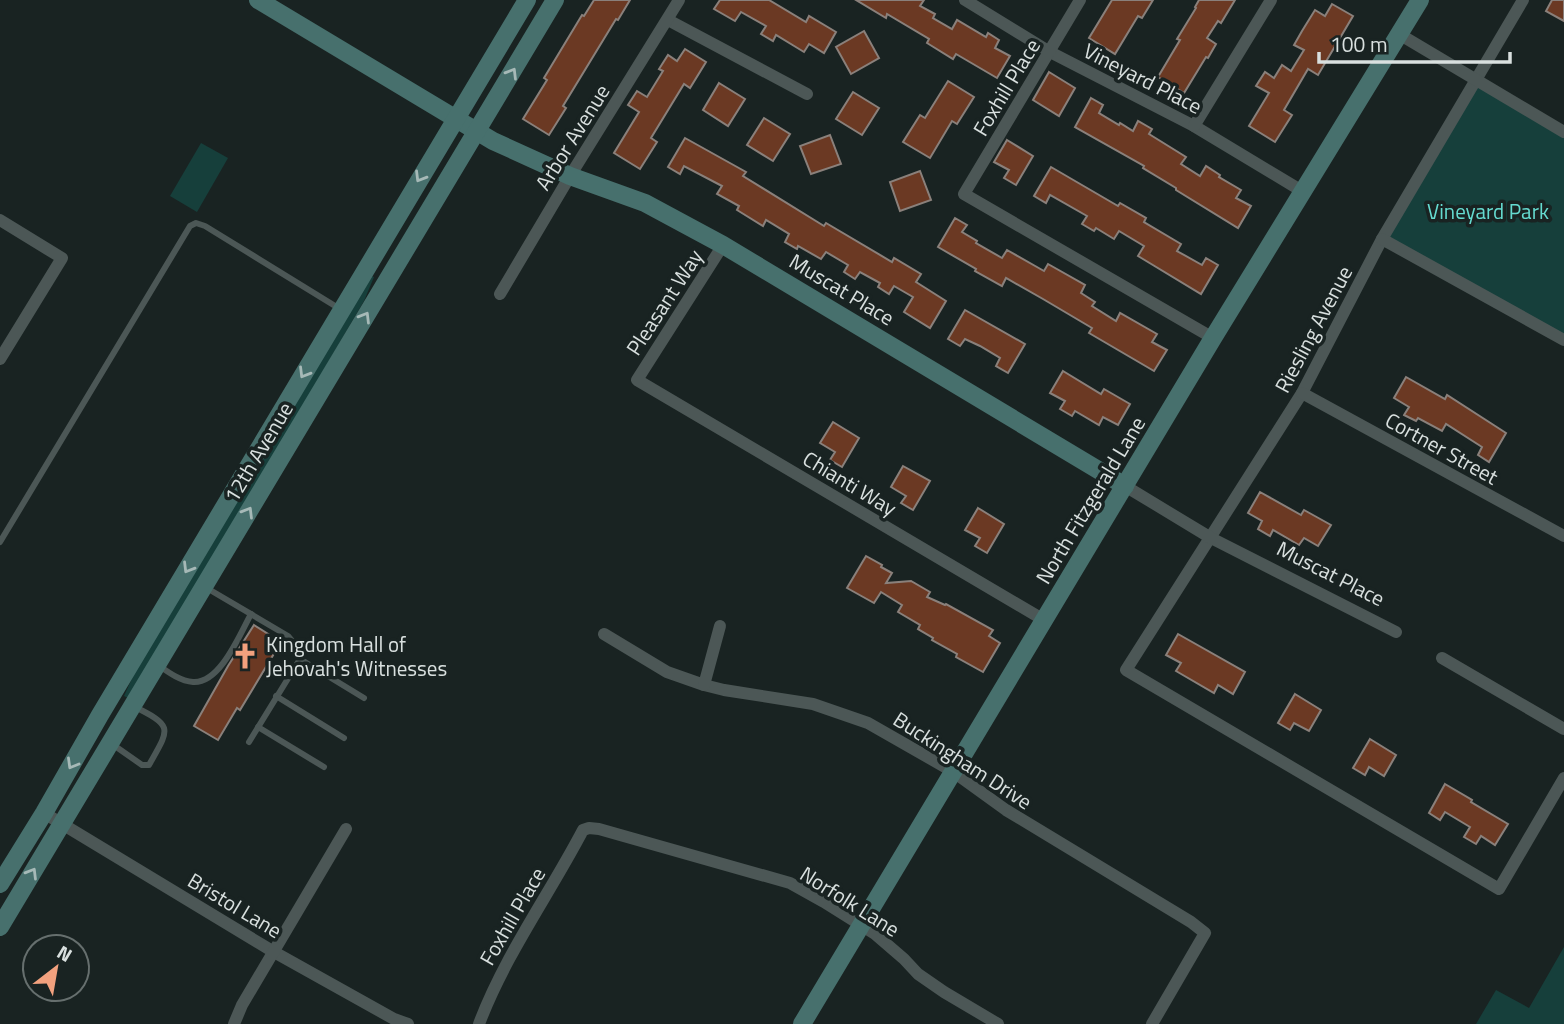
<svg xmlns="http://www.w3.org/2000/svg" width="1564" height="1024" font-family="'Titillium Web',sans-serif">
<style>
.green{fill:#163f3b}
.building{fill:#6b3923;stroke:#8a807b;stroke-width:2}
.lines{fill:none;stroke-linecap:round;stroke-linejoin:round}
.lane{stroke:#4c5756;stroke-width:6}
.street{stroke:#4c5756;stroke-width:12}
.secondary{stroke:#47706d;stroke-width:18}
.oneway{stroke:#a6b9b7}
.labels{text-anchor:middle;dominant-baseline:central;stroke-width:7;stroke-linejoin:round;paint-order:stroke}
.street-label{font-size:21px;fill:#d9e0df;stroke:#192322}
.park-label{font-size:21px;fill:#65dbd0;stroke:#192322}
.poi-label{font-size:21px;fill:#d9e0df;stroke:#192322;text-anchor:start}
</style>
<rect width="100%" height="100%" fill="#192322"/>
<g class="green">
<path d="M1477,80l87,52v208l-182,-101z"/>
<path d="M201,143l27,15 -31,54 -27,-16z"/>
<path d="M371,276l3,1 -10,24 -76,130 -160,267 -4,-2 14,-31z"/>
<path d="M1564,947v77h-88l20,-34 33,18z"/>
</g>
<g class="building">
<path d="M594,0h36l-12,20 -2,-1 -53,87 3,2 -17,27 -26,-16 24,-39 -3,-2 38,-63 2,1z"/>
<path d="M720,0h49l37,22 3,-6 27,16 -12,21 -15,-9 -5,8 -28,-17 -3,6 -12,-7 5,-8 -25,-14 -6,9 -21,-12z"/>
<path d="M856,0h68l-4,6 15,8 -2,4 19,11 5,-9 29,17 2,-4 11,7 -4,8 15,8 -13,22 -41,-24 -3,5 -26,-16 2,-4 -42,-25 -1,4z"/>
<path d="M1112,0h41l-11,18 -4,-2 -23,38 -26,-16z"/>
<path d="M1199,0h36l-14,23 -3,-2 -11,17 9,6 -8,14 -2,-1 -22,36 -26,-16 22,-37 -3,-1 19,-31 -1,-1z"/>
<path d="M1552,0h12v21l-18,-10z"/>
<path d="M1332,4l21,12 -35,59 -10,-6 -24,41 8,5 -17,27 -26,-16 20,-33 -13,-7 9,-14 9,6 8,-13 9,6 13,-21 -10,-5 8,-14 13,-21 10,6z"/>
<path d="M864,31l15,27 -28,16 -15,-27z"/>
<path d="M685,49l21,13 -16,26 -6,-4 -33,54 6,4 -17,27 -26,-16 25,-41 -11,-7 9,-14 10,6 16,-26 -4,-2 9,-14 9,6z"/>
<path d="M1049,72l26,16 -16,28 -26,-16z"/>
<path d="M948,81l26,16 -17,27 -5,-3 -22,37 -27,-16 17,-27 5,3z"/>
<path d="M719,83l26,16 -17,27 -25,-16z"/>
<path d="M853,92l26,16 -17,27 -26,-16z"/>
<path d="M1091,98l12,7 -4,8 20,12 1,-2 13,8 5,-10 14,8 -3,5 37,23 -5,7 19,12 6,-10 14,9 -1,2 22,13 -5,8 15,8 -13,22 -62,-38v-2l-33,-20 1,-2 -69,-39z"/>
<path d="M764,118l26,16 -17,27 -26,-16z"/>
<path d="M830,135l11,29 -30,10 -11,-28z"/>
<path d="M685,138l61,34 -3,4 81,50 2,-3 66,39 2,-4 27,16 -5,8 30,19 -16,27 -26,-16 9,-15 -19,-11 -5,8 -11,-7 2,-4 -20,-11 -5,7 -11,-7 4,-7 -22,-13 -5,7 -23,-13 -1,3 -12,-7 4,-8 -23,-14 -3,6 -26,-16 2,-4 -22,-12 5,-8 -38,-20 -4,8 -12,-7z"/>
<path d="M1007,140l26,16 -17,29 -12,-7 5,-8 -15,-8z"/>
<path d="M1051,167l67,39 2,-3 26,15 -2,4 37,22 -4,7 25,14 4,-7 12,7 -17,29 -63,-38 6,-10 -25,-15 -5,8 -18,-11 -2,3 -12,-7 5,-8 -37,-21 -4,8 -12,-7z"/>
<path d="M920,171l11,29 -31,11 -10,-29z"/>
<path d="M955,218l12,7 -5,7 15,9 -1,2 26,15 5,-8 37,21 4,-7 37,21 -4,8 14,9 -3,4 24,15 4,-8 37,21 -5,8 15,8 -13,21 -65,-38 3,-5 -49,-29 -37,-21 -4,8 -27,-15 1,-2 -38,-22z"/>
<path d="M965,310l60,34 -17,29 -12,-7 4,-8 -20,-12 -15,-7 -5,7 -12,-7z"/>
<path d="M1063,371l38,23 3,-5 26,15 -12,21 -15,-8 -4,8 -24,-14 -3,5 -12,-7 5,-8 -15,-8z"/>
<path d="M1406,377l39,22 2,-4 59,38 -17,29 -11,-7 4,-8 -36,-23 -4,7 -24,-13 -2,3 -12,-6 5,-8 -15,-9z"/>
<path d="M833,422l26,16 -17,29 -12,-7 5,-8 -15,-9z"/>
<path d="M903,466l27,15 -17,29 -12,-7 5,-7 -15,-9z"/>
<path d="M1260,492l41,23 3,-5 27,15 -13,21 -14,-8 -5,7 -26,-15 -3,6 -12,-7 4,-8 -14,-8z"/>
<path d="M978,508l26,16 -17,29 -12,-7 5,-8 -15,-8z"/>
<path d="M866,556l16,9 -1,2 11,6 -6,10 25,-2 19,11 -3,5 18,8 1,-1 47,26 -4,6 11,7 -17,29 -27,-15 1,-3 -25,-14 1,-2 -15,-9 2,-4 -22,-13 4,-7 -21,-13 -7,11 -27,-15z"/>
<path d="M254,625l27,17 -41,68 -3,-2 -19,32 -24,-14 34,-60z"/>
<path d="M1178,634l67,38 -12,22 -15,-9 -4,8 -38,-22 5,-8 -15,-8z"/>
<path d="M1295,694l26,16 -12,21 -15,-8 -4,7 -12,-7z"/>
<path d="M1370,739l26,16 -12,21 -15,-9 -4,8 -12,-7z"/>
<path d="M1445,784l27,16 -1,2 37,22 -13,21 -14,-9 -5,8 -12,-7 6,-10 -25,-15 -5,8 -11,-7z"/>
</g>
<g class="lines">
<g class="lane">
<path d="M0,542l190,-316 6,-3 9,3 135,83"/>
<path d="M205,587l83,49 5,6 7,17 -51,83"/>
<path d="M300,659l64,39"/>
<path d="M158,665c10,7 22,16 35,17 27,2 47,-48 58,-68"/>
<path d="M276,696l68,42"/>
<path d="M258,727l66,40"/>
<path d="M112,744l30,21h7c21,-37 25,-39 -16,-59"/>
</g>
<g class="street">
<path d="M965,0l85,52 144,74 108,65"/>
<path d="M1080,0l-116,194 249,144"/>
<path d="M1523,0l-141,239 -80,154 -176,277 373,219 65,-111"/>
<path d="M668,20l139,74"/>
<path d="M1399,34l165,98"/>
<path d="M1194,126l77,-126"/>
<path d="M0,220l62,38 -62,101"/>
<path d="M1382,239l182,101"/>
<path d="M723,245l-86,135 407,240"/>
<path d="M500,294l70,-118 109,-176"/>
<path d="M1302,393l262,143"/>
<path d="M1125,486l86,52 185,94"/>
<path d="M604,634l63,38 37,13 20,5 89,14 55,19 84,48 54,39 185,112 14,11 -53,91"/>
<path d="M1442,658l122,71"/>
<path d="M704,685l16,-59"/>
<path d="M44,813l230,139 120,67 14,5"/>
<path d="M234,1024l8,-19 104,-176"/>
<path d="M479,1024c26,-69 70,-129 104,-194l6,-2 10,1 191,54 34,19 51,32 29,25 14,15 26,18 54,32"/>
</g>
<g class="secondary">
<path d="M258,0l235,141 77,35 75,27 78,42 402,241"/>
<path d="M0,884l44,-71 56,-98 427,-715"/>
<path d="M0,927l555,-927"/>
<path d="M802,1024l411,-686 207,-338"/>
</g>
</g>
<defs><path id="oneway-chevron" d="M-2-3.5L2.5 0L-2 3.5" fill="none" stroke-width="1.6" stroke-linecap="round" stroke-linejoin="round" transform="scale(1.75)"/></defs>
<g class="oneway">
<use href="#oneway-chevron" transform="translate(512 73) rotate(-59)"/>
<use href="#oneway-chevron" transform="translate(420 177) rotate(121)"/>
<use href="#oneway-chevron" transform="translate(365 317) rotate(-59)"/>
<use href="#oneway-chevron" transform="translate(304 373) rotate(121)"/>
<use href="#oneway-chevron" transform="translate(248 512) rotate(-59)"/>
<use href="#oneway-chevron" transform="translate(188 568) rotate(121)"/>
<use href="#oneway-chevron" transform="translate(72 764) rotate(120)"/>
<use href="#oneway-chevron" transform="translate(32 873) rotate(-59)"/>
</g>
<defs>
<g id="church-bare" transform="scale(2.1)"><path d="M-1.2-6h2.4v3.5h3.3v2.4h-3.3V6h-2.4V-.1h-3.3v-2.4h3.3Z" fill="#f2a17e" stroke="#192322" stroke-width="2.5" paint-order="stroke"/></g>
</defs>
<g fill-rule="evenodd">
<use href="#church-bare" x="245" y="656"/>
</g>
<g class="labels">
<g class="street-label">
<text transform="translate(1143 78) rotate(27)">Vineyard Place</text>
<text transform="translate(1006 87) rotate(-59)">Foxhill Place</text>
<text transform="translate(572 137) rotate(-58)">Arbor Avenue</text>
<text transform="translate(842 289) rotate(31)">Muscat Place</text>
<text transform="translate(664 302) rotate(-57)">Pleasant Way</text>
<text transform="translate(1313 329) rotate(-62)">Riesling Avenue</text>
<text transform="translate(1442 448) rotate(29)">Cortner Street</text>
<text transform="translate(258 452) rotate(-59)">12th Avenue</text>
<text transform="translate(850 483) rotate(31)">Chianti Way</text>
<text transform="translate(1090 500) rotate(-59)">North Fitzgerald Lane</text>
<text transform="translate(1331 573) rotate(27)">Muscat Place</text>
<text transform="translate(963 760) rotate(33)">Buckingham Drive</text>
<text transform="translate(850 901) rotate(32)">Norfolk Lane</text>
<text transform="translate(235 905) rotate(31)">Bristol Lane</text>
<text transform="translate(512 916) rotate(-60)">Foxhill Place</text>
</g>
<g class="park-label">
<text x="1488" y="211">Vineyard Park</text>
</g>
<g class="poi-label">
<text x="266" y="644">Kingdom Hall of<tspan x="266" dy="24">Jehovah's Witnesses</tspan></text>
</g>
</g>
<g transform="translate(56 968) rotate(31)"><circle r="33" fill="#192322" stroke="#666f6e" stroke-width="2"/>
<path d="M0-5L12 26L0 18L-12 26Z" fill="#f2a17e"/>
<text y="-10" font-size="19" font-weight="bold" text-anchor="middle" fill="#d9e0df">N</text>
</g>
<path d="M1319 52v10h191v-10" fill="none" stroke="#d9e0df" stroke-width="3.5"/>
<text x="1330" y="52" font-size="21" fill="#d9e0df" stroke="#192322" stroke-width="5" paint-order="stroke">100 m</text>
</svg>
